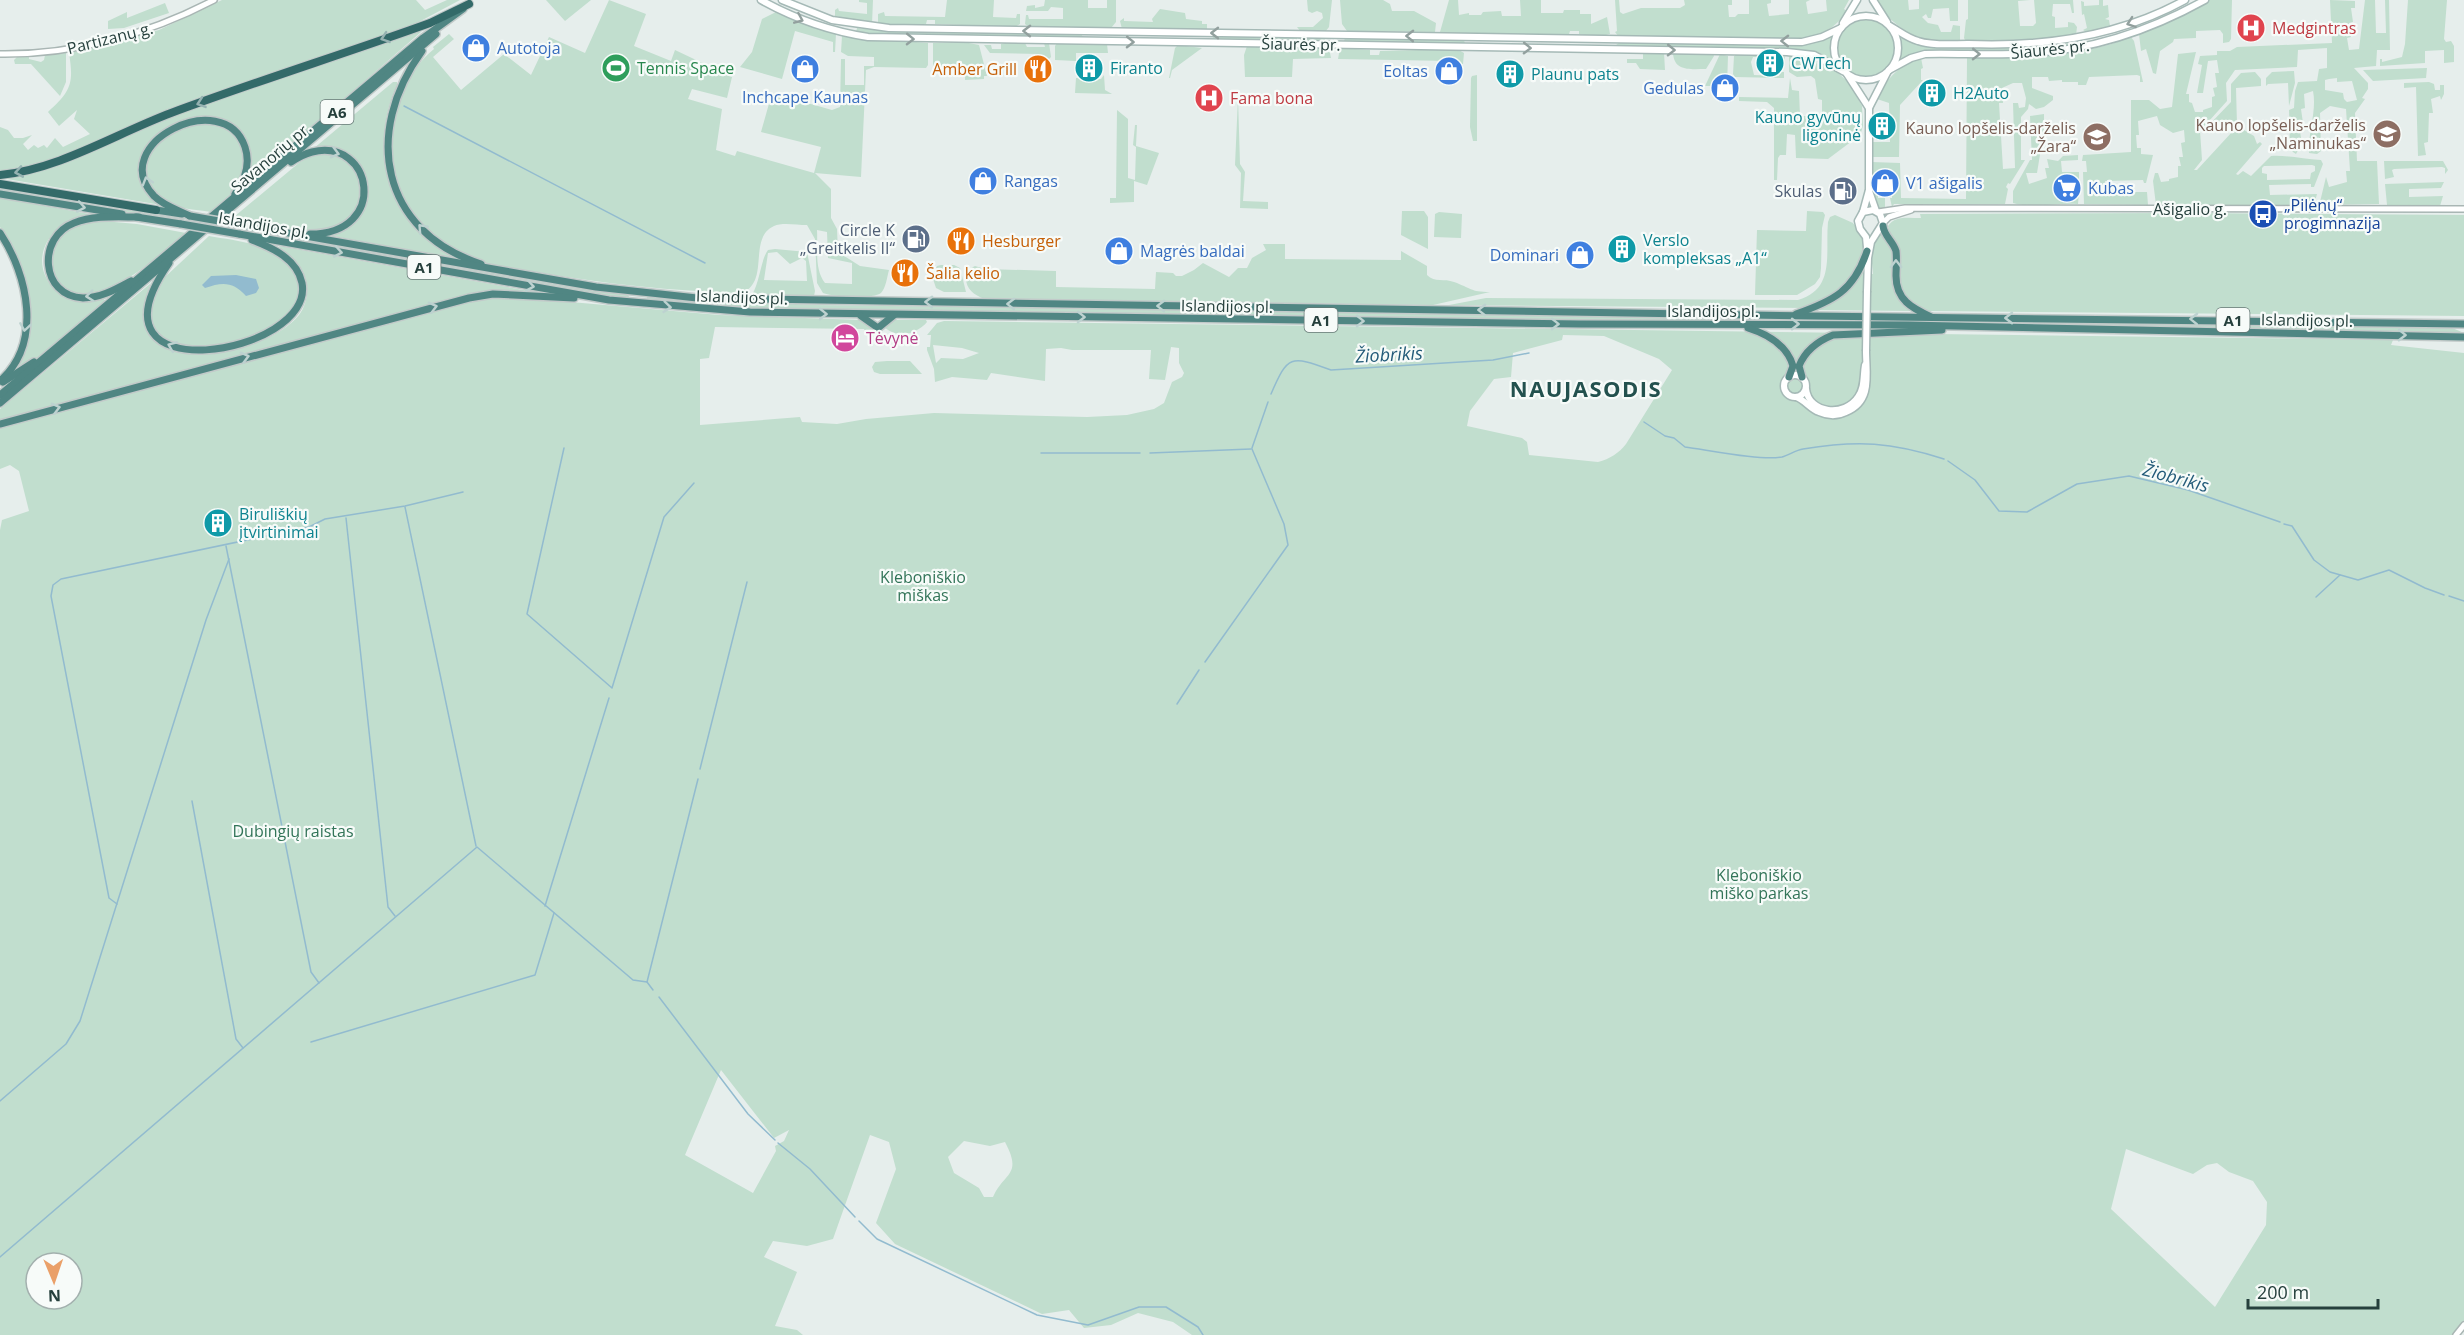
<svg xmlns="http://www.w3.org/2000/svg" width="2464" height="1335" font-family="'Open Sans',sans-serif">
<style>
.green{fill:#c1dece;fill-rule:evenodd}
.water{fill:#92bbcf}
.lines{fill:none;stroke-linecap:round;stroke-linejoin:round}
.stream{stroke:#92bbcf;stroke-width:1.5}
.tertiary-casing{stroke:#a9b6b4;stroke-width:8}
.secondary-casing{stroke:#a5b9b6;stroke-width:9}
.trunk-casing{stroke:#c2cac9;stroke-width:10}
.motorway-casing{stroke:#c2cac9;stroke-width:10}
.tertiary{stroke:#fff;stroke-width:5}
.secondary{stroke:#fff;stroke-width:6}
.trunk{stroke:#508683;stroke-width:7}
.motorway{stroke:#336a69;stroke-width:8}
.secondary-bridge-casing{stroke:#a5b9b6;stroke-width:9;stroke-linecap:butt}
.trunk-bridge-casing{stroke:#c2cac9;stroke-width:10;stroke-linecap:butt}
.secondary-bridge{stroke:#fff;stroke-width:6}
.trunk-bridge{stroke:#508683;stroke-width:7}
.oneway{stroke:#92a09e}
.oneway2{stroke:#95b2b1}
.oneway3{stroke:#bdd2d0}
.labels{text-anchor:middle;dominant-baseline:central;stroke-width:4.5;stroke-linejoin:round;paint-order:stroke}
.shield{fill:#f7fbf9;stroke:#657875;stroke-width:1.5}
.shield-label{font-size:15px;font-weight:bold;fill:#26403d}
.health-label{font-size:16px;fill:#be3a42;stroke:#f7fbf9;text-anchor:start}
.street-label{font-size:16px;fill:#26403d;stroke:#f7fbf9}
.shop-label{font-size:16px;fill:#366cbe;stroke:#f7fbf9;text-anchor:start}
.culture-label{font-size:16px;fill:#0d838f;stroke:#f7fbf9;text-anchor:start}
.leisure-label{font-size:16px;fill:#27864d;stroke:#f7fbf9;text-anchor:start}
.food-label{font-size:16px;fill:#c56008;stroke:#f7fbf9;text-anchor:start}
.education-label{font-size:16px;fill:#785e54;stroke:#f7fbf9;text-anchor:end}
.service-label{font-size:16px;fill:#4e5e75;stroke:#f7fbf9;text-anchor:end}
.transit-label{font-size:16px;fill:#164399;stroke:#f7fbf9;text-anchor:start}
.hotel-label{font-size:16px;fill:#b23c85;stroke:#f7fbf9;text-anchor:start}
.park-label{font-size:16px;fill:#327458;stroke:#f7fbf9}
.water-label{font-size:18px;font-style:italic;fill:#235b79;stroke:#f7fbf9}
.district-label{font-size:22px;font-weight:bold;letter-spacing:1.5px;fill:#23514e;stroke:#f7fbf9}
</style>
<rect width="100%" height="100%" fill="#e6eeec"/>
<g class="green">
<path d="M222,0h194l9,10 22,-10h13l-45,24 -289,104 -64,29 -22,7 -40,8v-45l8,3 6,8h9l9,-3 -9,9 5,6 6,-5 4,3 6,-3 3,3 8,-10 8,9 27,-13 -16,-15 3,-9 -18,16 -11,-14c23,-21 26,-28 21,-59l90,-23z"/>
<path d="M546,0h45l-26,21z"/>
<path d="M609,0l37,14 -12,32 37,15 4,-11 57,27 -5,21 -35,-9 -4,10 34,10 -6,41 19,6 2,-5 77,22 7,-26 -60,-15 11,-39 60,17 8,-3 1,-48h4v26h19v-19h10v-9l-26,-1 -7,-4 1,-16 86,7v22l-2,3 -52,-1 -8,3 -5,107 -46,-4 16,16v29l6,11 1,23 22,14 29,4c-2,7 -3,18 -8,23 -8,6 -48,4 -58,0l-6,-10 -2,-44 -8,-14c-10,0 -25,-3 -33,1 -27,12 -3,57 -33,67 -69,-2 -136,-9 -204,-21 -25,-4 -57,-7 -80,-20 -39,-21 -63,-58 -67,-102 -3,-33 17,-80 44,-101l-1,-2 16,-13 5,5 -21,18 28,33 43,-36 27,21 18,-38 36,16zM817,230l10,2 1,26 24,5v21l-27,-1c-11,-14 -7,-35 -8,-53z"/>
<path d="M859,0h14l-1,24 -37,-8v-6l3,-2 1,3 28,3v-11l-8,-1z"/>
<path d="M947,0h47l-1,17 23,1 1,-4h3v10l-5,3 -80,-3v-4h-8l-1,4 -16,2 -32,-2v-10l6,-2 1,4 60,1z"/>
<path d="M1045,0h43v8h19v-8h9v22l-5,6 -82,-1 -4,-3 1,-9h2l1,4h34v-11l-12,-1 -3,4h-22l1,-5 8,-1v3l9,-2z"/>
<path d="M1307,0h25l-3,27 -4,5h-24l-4,-5h16l10,-9 -1,-5 -5,-2 -5,2 -4,-2z"/>
<path d="M1340,0h43l7,4 2,7h22l22,12 -1,9 -88,-1 -5,-7z"/>
<path d="M1449,0h9l1,15 10,-2v2h12l2,-3 18,-1 1,5h19l-1,-16h21v13h22l1,-3h16v4h11v10l16,-7 3,17 -12,3 -19,-3v-3h-9l-1,3 -12,2 -115,-2 -2,-2z"/>
<path d="M1615,0h4l1,12 3,2 18,-6h39l5,-3 -1,-5h48v5h-4l1,12h6l3,-3h11v-14h22v3l-4,1 2,12 20,-2v-14h21l-4,2 2,12 19,-3 -1,-11h23l-5,9 4,3c-19,20 -28,26 -56,27l-173,-2 -4,-5 2,-1z"/>
<path d="M1878,0h30l1,10 10,-1v-9h39v21h-8l-1,-13 -16,1 -2,9h-3l-2,-4 -4,3 6,6 10,2 3,7h10l2,-7 7,1v14l-29,1 -20,-5 -27,-22z"/>
<path d="M1968,0h62l-12,1 2,25h13l3,-3 -2,-23h39l1,13h-2l-2,-9h-17l-1,12 3,1v11l13,-1v-5l6,1 3,4 -1,8 -72,8 -38,-1 -2,-4 2,-18 2,-1z"/>
<path d="M2099,0h4v6l5,-1 1,12 -4,2 4,1 1,6 -24,6 -3,-2 4,-2 -3,-14 -2,1 -1,-14 3,1v4l15,-1z"/>
<path d="M2209,0h23l-1,39 -2,3 -6,1v-9l-3,-4 -24,1v7l-22,1 -1,3 -13,9 -4,23 -3,-1 -7,-24 -5,2 -2,-17 31,-13z"/>
<path d="M2330,0l25,1v7h-4l2,14 -4,1 2,14 -4,1 2,12 10,-1 6,-49h10l1,33h10l-1,-33h4l1,50h-13l-1,16 -22,2 14,15v6l-6,9 3,1 -10,14 2,48h20l2,43 -57,1 -2,-3 6,-25 3,10 18,-5 -1,-11h4l-4,-62 -16,-3 -10,7 1,38 -4,3 -8,-1c-1,-21 8,-42 4,-62l-9,3 1,14 -4,1 2,14 -4,1 2,14h-4l1,12 -2,4 -6,-4 -1,-40 5,-2 1,-17 3,-9 19,-1 2,-12 8,-1v-20l-29,2 -1,17 -62,3 -9,13 1,18 -27,30 2,29 -8,10h3l35,-38 12,-2 10,6 3,8 3,-2 2,2 -26,30 2,1 5,-4 8,5 20,-20c17,-1 32,3 50,4l2,4 -9,23h-3v-3l-42,1 1,10 47,-1 -3,11h-158l-3,-24 2,-8h3l3,9 8,-1v-2l9,-2v-11h3l-2,-9h4l-2,-14 4,-1 -1,-12 -11,3 -13,-8 -3,-9 -19,5 1,14h-3l1,13h4v6l12,1 -7,28h-2l-1,-3 -38,1 1,11h41l1,13 -64,-1 -1,-32h4l-1,-11h-4l1,-6 48,-3v-52h18l11,9 12,-2 6,-53 18,-2 -10,42h3v8l3,1 3,9h8v-2l9,-3v-10l3,-1 -2,-8 4,-1 -2,-14h4l-2,-13 -9,1 -5,32h-6l5,-28 -4,-1 2,-8 17,-1v-4h13l7,-4 95,-4zM2329,79l8,-1v4l15,-1 5,19 -10,2 -3,-3 -1,-6 -18,-3v-10zM2312,165l3,1v5l-4,2 -1,6 -43,1v-6l-5,-1v-5l2,-2z"/>
<path d="M2408,0h39l-3,39 2,3 5,-1 3,5v16l-10,1v-13l-19,1v12l-45,3v-7h2v3l20,-5 3,-13z"/>
<path d="M165,3l4,10 -45,15 -16,1v-8l19,-9v6z"/>
<path d="M1160,9l25,4 1,6 16,2v3h5v5h-85l-2,-8 4,-3v3l29,1 -1,-3z"/>
<path d="M776,12l27,12 33,10 -1,18h-2v-10l-38,-11 -13,48 -42,-12 12,-15 10,-33z"/>
<circle cx="1866" cy="48" r="29"/>
<path d="M857,28l26,3 198,3 2,3 -204,-2 -23,-2z"/>
<path d="M415,31l6,1 -176,153 5,-28 -22,-33c-13,-1 -29,-5 -42,-3 -20,3 -49,24 -45,47 3,12 14,27 20,37l-160,-27 173,-63z"/>
<path d="M1834,33l-3,15 4,14 -25,-11 -186,-4 -8,-2 4,-3 186,2 19,-5z"/>
<path d="M1898,34l17,9 87,4 76,-4 -42,8 -112,1 -9,2 -17,8 4,-13z"/>
<path d="M1214,36l110,1 2,1 -2,3h-113z"/>
<path d="M2131,37l3,4 9,41h-3v-6l-3,-1 -48,2 -3,8h-8v-3h-16v-2l-13,1 -1,-4h-16v11l21,8v4l-9,7 -8,2 -7,-5 -1,5 -7,8v43h4l-15,24 -2,-1 -2,4 2,2 -3,15h-111l-2,3 -2,-9h2l-1,-24h-13v24h7v12l-8,-1 -4,-13 -1,-34 28,1 1,35 65,1 1,-141c45,-2 92,0 137,-12 9,-2 17,-6 27,-9zM2013,83h9l4,15 -1,9 -6,1 -1,-5h-5l2,65 -12,1 -4,-66h4l-1,-15z"/>
<path d="M1346,38l115,1 4,3 -1,2 -119,-1 -1,-3z"/>
<path d="M964,42l15,3 8,31h-3v3l-19,1v-11l-32,-3v-23z"/>
<path d="M1005,43h20l2,4h18l-1,-4h5l2,14 -5,5h-7v-8l-49,-1 -6,-8h7l1,4h9v-5z"/>
<path d="M1057,43l50,1 1,9h-32v8l-21,-1v-14z"/>
<path d="M1178,45l24,3 -30,22 -2,8h-1l6,-30z"/>
<path d="M1247,46l82,2 2,10 -38,1 -1,18h-47l-1,-22z"/>
<path d="M1340,48l30,2v5h9l1,-4 77,-2 7,4 -1,11h-10l-2,-3 -113,-2z"/>
<path d="M66,53v29l-6,14 -29,-32h-16l-1,-4 3,-3h12v2l12,3 3,-2 1,-5z"/>
<path d="M1664,53l1,17 -25,-1 -4,-6h-9v-4h16v-5z"/>
<path d="M1673,53h40l1,3 -8,13c-15,0 -32,3 -33,-16z"/>
<path d="M1739,53l44,2 2,2 -2,10h-3v-10h-27l-2,5 3,13 25,1 1,-4h4v6l-49,-1 -2,-3 1,-18z"/>
<path d="M1720,54l8,2 -1,30h-22z"/>
<path d="M1792,55l21,2 21,12 16,15 12,22 1,20 -3,9 -32,24 -32,-1 -1,-23 -8,-1 -1,21h-6l-2,3 -1,22h-3v-72l-7,-6 -28,-1v-4l49,1 2,-20 2,12 7,1 1,25h22v-16l-4,-1 -3,-20 -4,-3 -14,1 -8,-5v-15z"/>
<path d="M1921,58l2,10 -2,1v11h2l-23,25 -1,52h-26v-15h17l-1,-39 -12,-4c9,-20 23,-35 44,-41z"/>
<path d="M2427,68l-1,10 -53,3 -10,-11z"/>
<path d="M2294,71l1,12 -6,23 -1,-23 -20,1 -2,2v-8l6,-6z"/>
<path d="M2255,72l6,7v7l-25,2 1,37 -29,1 23,-24v-18l10,-11z"/>
<path d="M1104,75l1,15 7,4 -37,-1 1,-15 25,1z"/>
<path d="M1477,75v66h-4l-3,-14 1,-49 1,-2z"/>
<path d="M393,82h4v3c-21,45 -18,103 17,141 11,12 31,21 40,32l-127,-23c8,-4 18,-5 26,-11 23,-19 18,-59 -8,-71 -12,-6 -21,-4 -32,-4z"/>
<path d="M2429,82l5,2 1,6h5v-5h4v9l-3,6 -1,-4 -9,3 2,14h-4l-1,29 -4,1 2,12 -8,1 -2,-69 -12,1v-5z"/>
<path d="M1238,98l2,66 5,8 -2,29 25,1v7l-28,-1 1,-35 -6,-8z"/>
<path d="M1117,110l11,9v59l7,2 1,-33 -3,-2 2,-20h2l-1,21 23,7 -12,32 -13,-4v21l-24,1v-5h6z"/>
<path d="M2044,114v16l-7,43h-11l3,11 18,-6 -2,-10h4l-2,-9 11,2 5,-5 15,-1v5l-17,1 1,11h17v12l-5,1v-3l-14,2v8h19l-1,12c-19,-2 -45,5 -65,-1v-12l17,-31h2l-2,-44z"/>
<path d="M216,124c27,12 40,40 20,65 -7,8 -17,15 -25,23 -17,-3 -34,-2 -49,-13 -34,-25 -7,-66 25,-74 9,-2 20,0 29,-1z"/>
<path d="M327,152c5,2 12,3 17,6 28,15 20,62 -9,70 -32,8 -70,-6 -100,-12l65,-54 9,-5 1,-3z"/>
<path d="M2384,161h59l5,9 -3,4v-6l-3,-1 -48,2 -2,1 2,7 -9,2z"/>
<path d="M2444,182l-3,6 -32,1v8l34,-1 -3,10 -53,-1 -2,-21z"/>
<path d="M0,186l185,32 1,1 -6,2 -180,-30z"/>
<path d="M0,198l95,17c-80,10 -63,99 9,84l1,2 -73,61 -22,12 5,-5 14,-67 -5,-30 -13,-29 -11,-16z"/>
<path d="M1402,211h22l4,6v32l-27,-14z"/>
<path d="M1807,211l16,1 2,3 -3,13 -1,40 -1,9 -5,7 -18,11h-42l2,-65 49,1z"/>
<path d="M1439,212l23,2 -1,24 -27,-1 1,-23z"/>
<path d="M2172,213l292,2v101l-535,-5 -9,-2 -16,-12 -5,-17v-26l-10,-20 1,-2 -2,-6c7,-11 21,-8 33,-8l-1,-4z"/>
<path d="M1835,215l18,8 10,14c4,24 -14,50 -34,61 -6,4 -15,7 -22,10l-358,-3 37,-7 312,2c38,-11 27,-47 30,-78l2,-5z"/>
<path d="M103,221l34,3 49,9c-24,19 -99,92 -128,50 -14,-19 -6,-33 4,-51l25,-9z"/>
<path d="M231,227l337,59 59,8 2,2 -1,3 -32,-4 -365,-66z"/>
<path d="M1881,234c20,17 10,41 17,63 3,6 9,10 13,14l-92,-1 42,-37 12,1c0,-11 -7,-31 8,-40z"/>
<path d="M209,236c22,4 48,6 69,19 10,6 20,17 21,28 8,47 -82,70 -118,65 -8,-1 -17,-8 -24,-12l-9,-26 17,-33z"/>
<path d="M1263,244h22v15l116,1v-9l26,15v9c8,8 17,3 27,7 17,6 16,10 36,10l-57,13 -448,-6c-14,-5 -22,-13 -18,-29l8,-4 10,3 71,2v16l99,2 1,-17 17,1 3,3h6l12,-6 9,-7 26,14 9,-9h9l5,-10 14,-8z"/>
<path d="M279,246l261,47 -38,-1 -502,130v-13l151,-126c-42,102 112,77 148,32 6,-8 9,-19 8,-30 -3,-22 -18,-24 -28,-39z"/>
<path d="M775,249l32,3 8,39 -1,5 -62,-1c8,-14 9,-36 16,-45zM777,252l13,12 12,-6 4,3 1,20 -43,-1 4,-27z"/>
<path d="M941,265h13l6,3 6,24h-22l-8,-4 -4,-12 5,-10z"/>
<path d="M503,296l216,19 142,5 13,9 -1,3 -8,-1 -1,-2 -149,-2 -6,31 -9,1v66l100,-8 2,5 35,2 29,-5 68,-6 153,4 40,-2 27,-6 10,-6 8,-21 10,-5 2,-4 -5,-10v-15l-8,-1 -6,33 -16,-1 2,-29h-79l-11,-2 -15,1 -1,32 -54,-8 -4,7 -35,-3 -17,5 -1,-13 -7,-19v-3h3l1,-12h-4l10,-12 7,-2 1449,19 -2,5 73,8v969l-11,13h-1261l-19,-13 -35,-9 -27,12 -27,3 -15,-18 -27,4 -147,-70 -19,-21 20,-54 -7,-27 -19,-7 -37,104 -26,7 -34,-5 -9,16 33,15 -22,54 22,4 6,5h-803v-805l2,-10 27,-9 -10,-40 -9,-6 -10,4v-43l466,-125zM1563,335l41,1 55,23 13,11 -46,74c-7,9 -16,15 -28,18l-69,-7 -2,-13 -5,-4 -55,-12 3,-15 24,-32 17,-2 2,-24 49,-13zM933,345l29,3 17,5 -16,6 -22,-1 -5,5zM721,1070l53,68 15,-8 -5,11 -9,5 1,5 -23,42 -68,-38zM964,1141l26,5 15,-4c18,34 -1,30 -12,55h-9l-5,-9 -25,-15 -6,-16zM2126,1149l67,25 14,-9 10,-2 12,9 24,9 14,21 -1,23 -51,82 -104,-98zM36,1263h36v36h-36z"/>
<path d="M647,296l168,9 1635,22 14,6 -1717,-24 -100,-7z"/>
<path d="M890,320h36l1,2c-11,13 -31,17 -44,4z"/>
<path d="M887,361h23l12,13h-42l-6,-2 -2,-5 3,-5z"/>
</g>
<path class="water" d="M236,275l20,4 3,9 -3,5 -10,3c-13,-15 -24,-14 -41,-8l-3,-3 9,-9z"/>
<g class="lines">
<g class="stream">
<path d="M404,106l301,157"/>
<path d="M1271,394c17,-39 19,-39 60,-24l162,-10 36,-7"/>
<path d="M1644,422l21,14 9,2 11,9c23,3 76,14 97,10 7,-2 14,-7 21,-8 55,-9 88,-7 141,10"/>
<path d="M564,448l-37,166 85,74 52,-171 30,-34"/>
<path d="M1252,448l16,-46"/>
<path d="M1041,453h99"/>
<path d="M1150,453l101,-4"/>
<path d="M1948,461l27,19 24,31 28,1 50,-28 52,-8 59,14 92,32"/>
<path d="M405,507l71,339"/>
<path d="M346,518l42,389 7,9"/>
<path d="M2284,524l8,2 22,34 16,12 28,8 31,-10 36,18 19,7"/>
<path d="M226,546l85,426 8,11"/>
<path d="M2449,596l15,5"/>
<path d="M2316,597l24,-22"/>
<path d="M1205,662l83,-117 -4,-21 -32,-75"/>
<path d="M1177,704l22,-34"/>
<path d="M700,769l47,-187"/>
<path d="M192,801l44,238 7,9"/>
<path d="M117,904l-8,-6 -58,-302 2,-11 8,-6 248,-52 16,-8 80,-13 58,-14"/>
<path d="M545,906l64,-208"/>
<path d="M653,990l-6,-8 51,-203"/>
<path d="M659,997l89,117 27,26"/>
<path d="M311,1042l224,-67 19,-62"/>
<path d="M0,1101l66,-57 14,-23 126,-401 23,-61"/>
<path d="M778,1143l32,26 45,48"/>
<path d="M859,1221l18,18 160,76 51,10 51,-18h27l32,20 5,8"/>
<path d="M0,1257l477,-410 156,133 14,2"/>
</g>
<g class="tertiary-casing">
<g id="tertiary">
<path d="M0,54c75,1 149,-20 214,-54"/>
<path d="M1878,212l27,-4 559,1"/>
<path d="M1883,223l6,-6 22,-7"/>
<path d="M2456,1335l8,-10"/>
</g>
</g>
<g class="secondary-casing">
<g id="secondary">
<path d="M761,0c34,19 68,31 107,37l919,15 27,3 29,16"/>
<path d="M782,0l50,20 57,8 913,14 20,-5 19,-9"/>
<path d="M1873,0l14,22"/>
<circle cx="1866" cy="48" r="32"/>
<path d="M1843,23l14,-23"/>
<path d="M1890,26c9,5 17,12 28,15 15,5 34,3 50,3 76,3 150,-7 217,-44"/>
<path d="M1889,70l22,-12 14,-4c35,-1 70,2 106,-1 61,-3 120,-23 174,-53"/>
<path d="M1847,74l22,34"/>
<path d="M1869,191l7,20"/>
<path d="M1863,212l6,-22v-82l18,-35"/>
<path d="M1867,291l1,-33 3,-16 12,-19 -3,-9 -7,-4 -10,2 -5,9 2,8 6,8 2,21"/>
<circle cx="1795" cy="386" r="11"/>
<path d="M1806,389c3,25 39,28 52,8 7,-10 5,-21 7,-32"/>
<path d="M1796,397c9,3 14,12 23,15 9,4 19,4 27,0 27,-11 20,-38 20,-61"/>
</g>
</g>
<g class="trunk-casing">
<g id="trunk">
<path d="M422,51c-59,81 -42,180 59,213"/>
<path d="M291,162c6,-4 13,-8 21,-10 61,-15 78,82 -2,82"/>
<path d="M0,194l122,20"/>
<path d="M156,210l26,4"/>
<path d="M190,216c-12,-6 -26,-10 -36,-20 -49,-52 70,-111 91,-49 6,18 0,33 -10,47"/>
<path d="M136,217l45,7"/>
<path d="M248,226l348,61 101,11 1116,18 651,8"/>
<path d="M1883,226c1,10 10,15 13,25 1,8 0,17 0,25 0,24 16,32 35,41"/>
<path d="M0,233c28,42 43,110 0,148"/>
<path d="M239,234l370,66 141,12 830,12 328,1 556,12"/>
<path d="M169,263c-93,133 147,92 133,20 -5,-24 -29,-35 -50,-43"/>
<path d="M131,281c-15,8 -30,17 -48,17 -43,-2 -46,-61 -9,-75 20,-8 44,-6 65,-6"/>
<path d="M1796,314c37,-13 58,-23 71,-63"/>
<path d="M861,316l17,12 16,-13"/>
<path d="M1748,328c19,6 39,17 45,38l-4,11"/>
<path d="M1802,377l-3,-11c6,-15 19,-25 34,-31l109,-5"/>
<path d="M3,382l31,-20"/>
<path d="M0,395l423,-357 40,-29"/>
<path d="M0,403l436,-369"/>
<path d="M0,424l469,-126 24,-4 81,4"/>
</g>
</g>
<g class="motorway-casing">
<g id="motorway">
<path d="M0,175c60,-6 115,-41 171,-62 86,-32 173,-59 259,-90l39,-19"/>
<path d="M0,184l156,26"/>
</g>
</g>
<use href="#tertiary" class="tertiary"/>
<use href="#secondary" class="secondary"/>
<use href="#trunk" class="trunk"/>
<use href="#motorway" class="motorway"/>
<g class="secondary-bridge-casing">
<path id="secondary-bridge" d="M1866,351l1,-60"/>
</g>
<g class="trunk-bridge-casing">
<g id="trunk-bridge">
<path d="M190,216l58,10"/>
<path d="M181,224l58,10"/>
</g>
</g>
<use href="#secondary-bridge" class="secondary-bridge"/>
<use href="#trunk-bridge" class="trunk-bridge"/>
</g>
<defs><path id="oneway-chevron" d="M-2-3.5L2.5 0L-2 3.5" fill="none" stroke-width="1.6" stroke-linecap="round" stroke-linejoin="round" transform="scale(1.5)"/></defs>
<g class="oneway">
<use href="#oneway-chevron" transform="translate(799 19) rotate(23)"/>
<use href="#oneway-chevron" transform="translate(2131 23) rotate(161)"/>
<use href="#oneway-chevron" transform="translate(1027 31) rotate(-179)"/>
<use href="#oneway-chevron" transform="translate(1215 33) rotate(-180)"/>
<use href="#oneway-chevron" transform="translate(1410 36) rotate(-179)"/>
<use href="#oneway-chevron" transform="translate(910 39) rotate(1)"/>
<use href="#oneway-chevron" transform="translate(1785 41) rotate(-179)"/>
<use href="#oneway-chevron" transform="translate(1130 42) rotate(1)"/>
<use href="#oneway-chevron" transform="translate(1527 48) rotate(1)"/>
<use href="#oneway-chevron" transform="translate(1671 50) rotate(1)"/>
<use href="#oneway-chevron" transform="translate(1976 54) rotate(1)"/>
</g>
<g class="oneway2">
<use href="#oneway-chevron" transform="translate(385 38) rotate(161)"/>
<use href="#oneway-chevron" transform="translate(201 103) rotate(161)"/>
<use href="#oneway-chevron" transform="translate(19 172) rotate(170)"/>
</g>
<g class="oneway3">
<use href="#oneway-chevron" transform="translate(335 153) rotate(15)"/>
<use href="#oneway-chevron" transform="translate(147 181) rotate(-107)"/>
<use href="#oneway-chevron" transform="translate(81 207) rotate(10)"/>
<use href="#oneway-chevron" transform="translate(422 228) rotate(-133)"/>
<use href="#oneway-chevron" transform="translate(338 252) rotate(10)"/>
<use href="#oneway-chevron" transform="translate(1896 264) rotate(-91)"/>
<use href="#oneway-chevron" transform="translate(530 286) rotate(10)"/>
<use href="#oneway-chevron" transform="translate(90 296) rotate(174)"/>
<use href="#oneway-chevron" transform="translate(929 302) rotate(-179)"/>
<use href="#oneway-chevron" transform="translate(1011 304) rotate(-179)"/>
<use href="#oneway-chevron" transform="translate(1161 306) rotate(-179)"/>
<use href="#oneway-chevron" transform="translate(433 307) rotate(-15)"/>
<use href="#oneway-chevron" transform="translate(667 307) rotate(6)"/>
<use href="#oneway-chevron" transform="translate(1482 310) rotate(-179)"/>
<use href="#oneway-chevron" transform="translate(823 314) rotate(1)"/>
<use href="#oneway-chevron" transform="translate(1081 317) rotate(1)"/>
<use href="#oneway-chevron" transform="translate(2009 318) rotate(-180)"/>
<use href="#oneway-chevron" transform="translate(2194 319) rotate(-179)"/>
<use href="#oneway-chevron" transform="translate(1360 321) rotate(1)"/>
<use href="#oneway-chevron" transform="translate(1555 324) rotate(1)"/>
<use href="#oneway-chevron" transform="translate(1795 324)"/>
<use href="#oneway-chevron" transform="translate(25 327) rotate(99)"/>
<use href="#oneway-chevron" transform="translate(2402 335) rotate(1)"/>
<use href="#oneway-chevron" transform="translate(172 346) rotate(-158)"/>
<use href="#oneway-chevron" transform="translate(245 357) rotate(-15)"/>
<use href="#oneway-chevron" transform="translate(56 408) rotate(-15)"/>
</g>
<defs>
<g id="hospital-disc" transform="scale(1.5)"><circle r="9.5" fill="#e0444e" stroke="#f7fbf9"/><path d="M-5-5h3v3.5h4V-5h3V5h-3V1.5h-4V5h-3Z" fill="#fff"/></g>
<g id="shop-disc" transform="scale(1.5)"><circle r="9.5" fill="#3f7fe0" stroke="#f7fbf9"/><path d="M-5-2.5h2.3a2.7 3.5 0 0 1 5.4 0H5L5.5 6h-11ZM-1.5-2.5h3a1.5 2.3 0 0 0-3 0Z" fill="#fff"/></g>
<g id="building-disc" transform="scale(1.5)"><circle r="9.5" fill="#0f9aa8" stroke="#f7fbf9"/><path d="M-4-6H4V6H1V3H-1V6H-4ZM-2.5-4.3h1.7v1.8h-1.7ZM.8-4.3h1.7v1.8H.8ZM-2.5-1h1.7V.8h-1.7ZM.8-1h1.7V.8H.8Z" fill="#fff"/></g>
<g id="stadium-disc" transform="scale(1.5)"><circle r="9.5" fill="#2e9e5b" stroke="#f7fbf9"/><path d="M0-5a6.5 5 0 1 0 0 10a6.5 5 0 1 0 0-10ZM-3.5-1.8h7v3.6h-7Z" fill="#fff"/></g>
<g id="restaurant-disc" transform="scale(1.5)"><circle r="9.5" fill="#e8710a" stroke="#f7fbf9"/><path d="M-5-6h1v4h1v-4h1v4h1v-4h1v5L-1.5 .5V6h-2V.5L-5-1ZM5-6V6H3V1.5H1.5Q1.5-4 5-6Z" fill="#fff"/></g>
<g id="school-disc" transform="scale(1.5)"><circle r="9.5" fill="#8d6e63" stroke="#f7fbf9"/><path d="M0-5L7-2L0 1L-7-2ZM-4 1L0 2.5L4 1V4Q0 6-4 4Z" fill="#fff"/></g>
<g id="supermarket-disc" transform="scale(1.5)"><circle r="9.5" fill="#3f7fe0" stroke="#f7fbf9"/><path d="M-6-5.5h2.5l.6 2H6L4.5 2H-2.5L-4.4-4H-6ZM-1.5 3.2a1.3 1.3 0 1 0 .1 0ZM3 3.2a1.3 1.3 0 1 0 .1 0Z" fill="#fff"/></g>
<g id="fuel-disc" transform="scale(1.5)"><circle r="9.5" fill="#5c6f8a" stroke="#f7fbf9"/><path d="M-5.5-6h7V0h2V4h1.3V-2.5L3-4.5l.8-.8L6-3V5H2.5V1h-1V6h-7ZM-4.2-4.7v3.2H.2V-4.7Z" fill="#fff"/></g>
<g id="bus-disc" transform="scale(1.5)"><circle r="9.5" fill="#1a4fb4" stroke="#f7fbf9"/><path d="M-5-6H5V4H4V6H2V4H-2V6H-4V4H-5ZM-3.5-4V0h7V-4ZM-3.5 1.2v1.5H-2V1.2ZM2 1.2v1.5H3.5V1.2Z" fill="#fff"/></g>
<g id="hotel-disc" transform="scale(1.5)"><circle r="9.5" fill="#d1479c" stroke="#f7fbf9"/><path d="M-6-4.5h1.5V1H6V5H4.5V3h-9V5H-6ZM-4 0a1.8 1.8 0 1 1 3.6 0ZM.5 0V-2.5h3Q6-2.5 6 0Z" fill="#fff"/></g>
</defs>
<g fill-rule="evenodd">
<use href="#hospital-disc" x="2251" y="28"/>
<use href="#shop-disc" x="476" y="48"/>
<use href="#building-disc" x="1770" y="63"/>
<use href="#stadium-disc" x="616" y="68"/>
<use href="#building-disc" x="1089" y="68"/>
<use href="#shop-disc" x="805" y="69"/>
<use href="#restaurant-disc" x="1038" y="69"/>
<use href="#shop-disc" x="1449" y="71"/>
<use href="#building-disc" x="1510" y="74"/>
<use href="#shop-disc" x="1725" y="88"/>
<use href="#building-disc" x="1932" y="93"/>
<use href="#hospital-disc" x="1209" y="98"/>
<use href="#building-disc" x="1882" y="126"/>
<use href="#school-disc" x="2387" y="134"/>
<use href="#school-disc" x="2097" y="137"/>
<use href="#shop-disc" x="983" y="181"/>
<use href="#shop-disc" x="1885" y="183"/>
<use href="#supermarket-disc" x="2067" y="188"/>
<use href="#fuel-disc" x="1843" y="191"/>
<use href="#bus-disc" x="2263" y="214"/>
<use href="#fuel-disc" x="916" y="239"/>
<use href="#restaurant-disc" x="961" y="241"/>
<use href="#building-disc" x="1622" y="249"/>
<use href="#shop-disc" x="1119" y="251"/>
<use href="#shop-disc" x="1580" y="255"/>
<use href="#restaurant-disc" x="905" y="273"/>
<use href="#hotel-disc" x="845" y="338"/>
<use href="#building-disc" x="218" y="523"/>
</g>
<g class="labels">
<g class="shield">
<rect x="320.5" y="100" width="33" height="24" rx="4.5"/>
<rect x="407.5" y="255" width="33" height="24" rx="4.5"/>
<rect x="1304.5" y="308" width="33" height="24" rx="4.5"/>
<rect x="2216.5" y="308" width="33" height="24" rx="4.5"/>
</g>
<g class="shield-label">
<text x="337" y="112">A6</text>
<text x="424" y="267">A1</text>
<text x="1321" y="320">A1</text>
<text x="2233" y="320">A1</text>
</g>
<g class="health-label">
<text x="2272" y="28">Medgintras</text>
<text x="1230" y="98">Fama bona</text>
</g>
<g class="street-label">
<text transform="translate(110 38) rotate(-14)">Partizanų g.</text>
<text transform="translate(1301 44) rotate(1)">Šiaurės pr.</text>
<text transform="translate(2050 49) rotate(-6)">Šiaurės pr.</text>
<text transform="translate(271 157) rotate(-40)">Savanorių pr.</text>
<text x="2190" y="209">Ašigalio g.</text>
<text transform="translate(264 225) rotate(10)">Islandijos pl.</text>
<text transform="translate(742 297) rotate(2)">Islandijos pl.</text>
<text transform="translate(1227 306) rotate(1)">Islandijos pl.</text>
<text x="1713" y="311">Islandijos pl.</text>
<text transform="translate(2307 320) rotate(1)">Islandijos pl.</text>
</g>
<g class="shop-label">
<text x="497" y="48">Autotoja</text>
<text x="1428" y="71" text-anchor="end">Eoltas</text>
<text x="1704" y="88" text-anchor="end">Gedulas</text>
<text x="805" y="97" text-anchor="middle">Inchcape Kaunas</text>
<text x="1004" y="181">Rangas</text>
<text x="1906" y="183">V1 ašigalis</text>
<text x="2088" y="188">Kubas</text>
<text x="1140" y="251">Magrės baldai</text>
<text x="1559" y="255" text-anchor="end">Dominari</text>
</g>
<g class="culture-label">
<text x="1791" y="63">CWTech</text>
<text x="1110" y="68">Firanto</text>
<text x="1531" y="74">Plaunu pats</text>
<text x="1953" y="93">H2Auto</text>
<text x="1861" y="117" text-anchor="end">Kauno gyvūnų<tspan x="1861" dy="18">ligoninė</tspan></text>
<text x="1643" y="240">Verslo<tspan x="1643" dy="18">kompleksas „A1“</tspan></text>
<text x="239" y="514">Biruliškių<tspan x="239" dy="18">įtvirtinimai</tspan></text>
</g>
<g class="leisure-label">
<text x="637" y="68">Tennis Space</text>
</g>
<g class="food-label">
<text x="1017" y="69" text-anchor="end">Amber Grill</text>
<text x="982" y="241">Hesburger</text>
<text x="926" y="273">Šalia kelio</text>
</g>
<g class="education-label">
<text x="2366" y="125">Kauno lopšelis-darželis<tspan x="2366" dy="18">„Naminukas“</tspan></text>
<text x="2076" y="128">Kauno lopšelis-darželis<tspan x="2076" dy="18">„Žara“</tspan></text>
</g>
<g class="service-label">
<text x="1822" y="191">Skulas</text>
<text x="895" y="230">Circle K<tspan x="895" dy="18">„Greitkelis II“</tspan></text>
</g>
<g class="transit-label">
<text x="2284" y="205">„Pilėnų“<tspan x="2284" dy="18">progimnazija</tspan></text>
</g>
<g class="hotel-label">
<text x="866" y="338">Tėvynė</text>
</g>
<g class="park-label">
<text x="923" y="577">Kleboniškio<tspan x="923" dy="18">miškas</tspan></text>
<text x="293" y="831">Dubingių raistas</text>
<text x="1759" y="875">Kleboniškio<tspan x="1759" dy="18">miško parkas</tspan></text>
</g>
<g class="water-label">
<text transform="translate(1389 354) rotate(-3)">Žiobrikis</text>
<text transform="translate(2176 477) rotate(15)">Žiobrikis</text>
</g>
<g class="district-label">
<text x="1586" y="388">NAUJASODIS</text>
</g>
</g>
<g transform="translate(54 1281) rotate(178)"><circle r="28" fill="#f7fbf9" stroke="#a3b0ae" stroke-width="1.5"/>
<path d="M0-4.5L10 22L0 15L-10 22Z" fill="#eaa069"/>
<text y="-9" font-size="16" font-weight="bold" text-anchor="middle" fill="#26403d">N</text>
</g>
<path d="M2248 1299v9h130v-9" fill="none" stroke="#26403d" stroke-width="3"/>
<text x="2257" y="1299" font-size="18" fill="#26403d" stroke="#f7fbf9" stroke-width="4.5" paint-order="stroke">200 m</text>
</svg>
